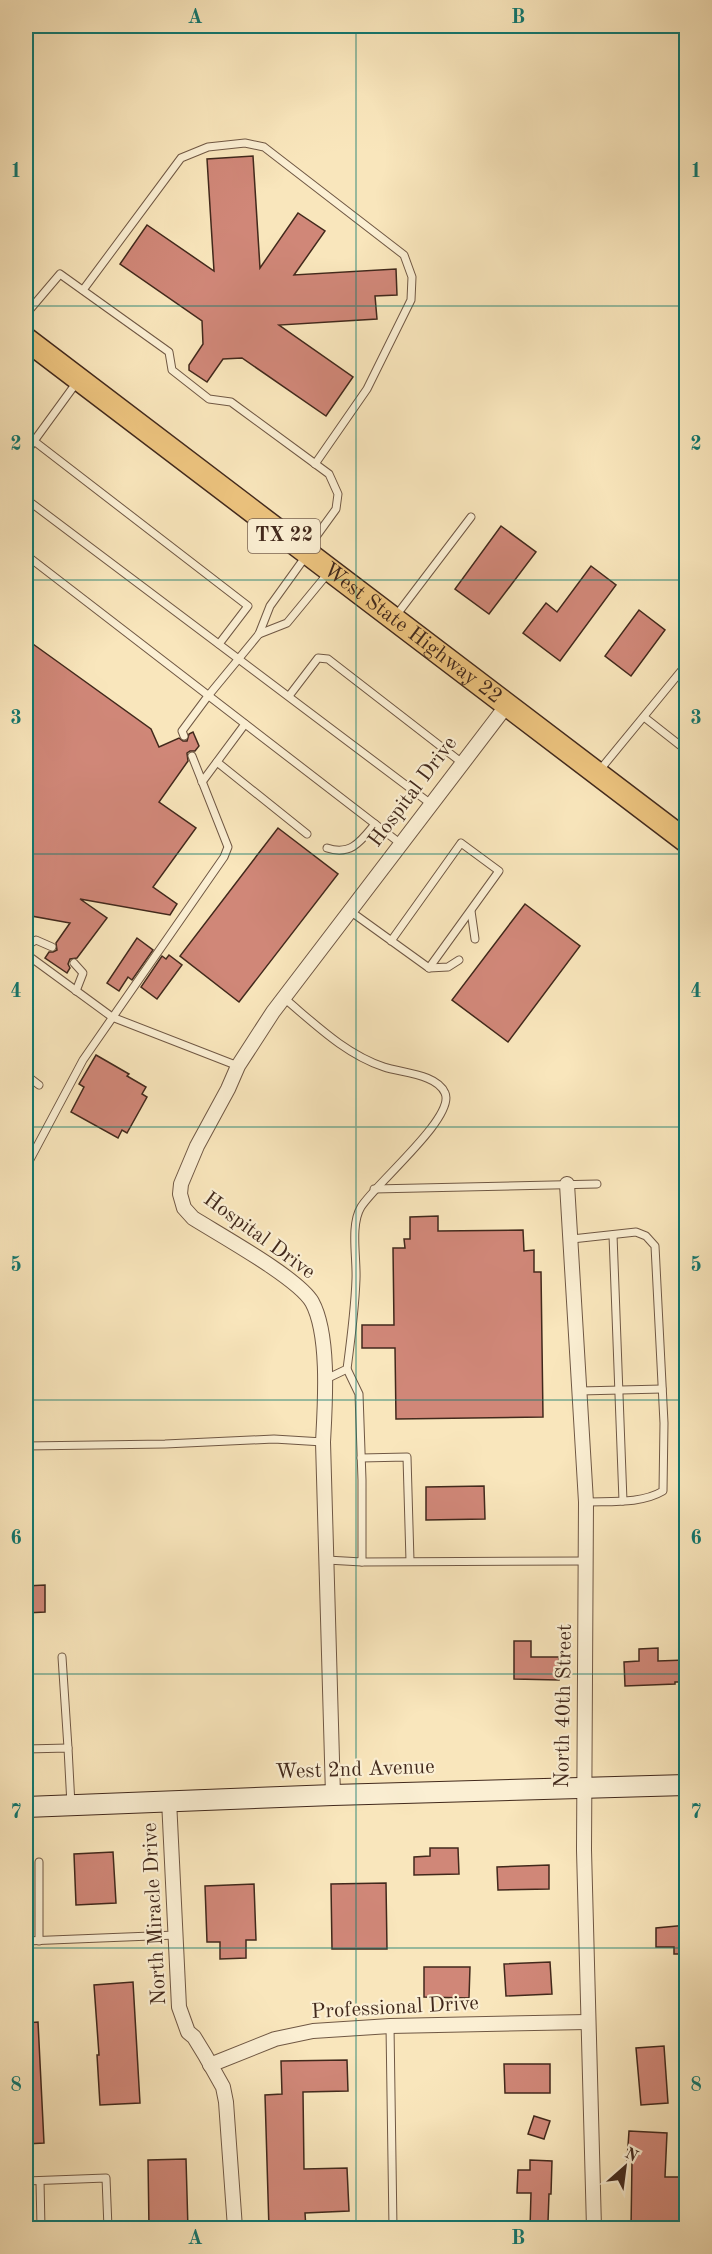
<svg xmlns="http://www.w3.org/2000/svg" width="712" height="2254" font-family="'Old Standard TT',serif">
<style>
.building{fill:#d08778;stroke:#42291c;stroke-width:1.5}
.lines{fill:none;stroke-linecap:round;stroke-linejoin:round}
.lane-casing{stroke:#705844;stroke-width:9}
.street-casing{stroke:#705844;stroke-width:16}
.secondary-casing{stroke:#42291c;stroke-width:22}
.primary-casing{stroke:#42291c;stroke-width:25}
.lane{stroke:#fbefd3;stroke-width:7}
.street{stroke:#fbefd3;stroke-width:14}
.secondary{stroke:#fbefd3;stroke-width:20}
.primary{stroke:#ecc37e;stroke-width:22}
.grid{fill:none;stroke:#0f766e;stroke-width:1.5;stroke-opacity:0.55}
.labels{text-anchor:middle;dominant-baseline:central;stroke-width:4.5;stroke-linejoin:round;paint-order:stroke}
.shield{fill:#fbefd3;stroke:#7a6453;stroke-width:1.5}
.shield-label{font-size:20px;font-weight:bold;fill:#42291c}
.street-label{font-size:21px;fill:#42291c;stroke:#fbefd3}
.neatline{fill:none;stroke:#0f766e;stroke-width:2}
.grid-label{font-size:20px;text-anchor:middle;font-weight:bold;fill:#0f766e}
</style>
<rect width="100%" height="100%" fill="#f9e6bc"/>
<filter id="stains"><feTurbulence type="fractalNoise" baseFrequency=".00333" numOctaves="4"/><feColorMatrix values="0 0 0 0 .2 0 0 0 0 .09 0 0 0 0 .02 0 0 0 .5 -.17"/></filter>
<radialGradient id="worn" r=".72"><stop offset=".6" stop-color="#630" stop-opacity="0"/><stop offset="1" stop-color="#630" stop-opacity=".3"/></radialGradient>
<g class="building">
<path d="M253,156l7,112 38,-55 27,18 -31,44 102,-6 1,26 -22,1 2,23 -98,6 74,52 -27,39 -84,-58 -19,1 -16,23 -18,-12v-5l14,-21 -1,-23 -82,-57 27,-39 67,46 -7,-112z"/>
<path d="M501,526l35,26 -47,62 -34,-25z"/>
<path d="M591,566l25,19 -56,76 -37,-28 23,-30 11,9z"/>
<path d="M639,610l26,20 -34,46 -26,-20z"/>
<path d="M26,639l125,90 8,18 20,-9 4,3h4l2,-7 4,-2 6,14 -4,5h-5l-3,2 1,8 -29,41 37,26 -43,59 24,17 -7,11 -90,-16 27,19 -30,40 -7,1 -2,5 2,4 -3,5 -22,-15 4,-6h4l4,-2 -1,-7 14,-20 -44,-8z"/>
<path d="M278,828l60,46 -99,128 -59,-46z"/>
<path d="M525,904l55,42 -72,96 -56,-42z"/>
<path d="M137,938l16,12 -21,30 -4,-3 -9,14 -12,-8z"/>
<path d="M169,955l13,10 -25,34 -16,-12 21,-31 4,3z"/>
<path d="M96,1055l33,19 -2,2 19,11 -4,7 5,3 -20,36 -5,-3 -4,8 -47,-26 13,-25 -5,-3z"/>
<path d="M438,1216v15l85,-1 1,21 10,-1v22h7l2,145 -147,2 -1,-71h-33v-23h32l-1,-77h12l-1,-9h6v-22z"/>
<path d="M484,1486l1,33 -59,1v-33z"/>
<path d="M45,1585v27l-19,1v-27z"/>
<path d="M514,1641h17v16h28v23l-45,-1z"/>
<path d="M658,1648v13l27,-1v22h-10v2l-50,2 -1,-24 15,-1v-12z"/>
<path d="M430,1848h28l1,26 -45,1v-18l16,-1z"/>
<path d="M113,1852l3,51 -40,2 -2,-51z"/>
<path d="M549,1865v24l-51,1 -1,-23z"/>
<path d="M386,1883l1,66h-55l-1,-65z"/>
<path d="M254,1884l2,56h-10v18l-26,1v-17h-13l-2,-56z"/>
<path d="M687,1925v29h-13v-7h-18v-19z"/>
<path d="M550,1962l2,32 -46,2 -2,-32z"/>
<path d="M424,1967h46l-1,31 -45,-1z"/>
<path d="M133,1982l7,121 -40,2 -3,-50h2l-5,-70z"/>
<path d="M38,2022l6,121 -18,1v-121z"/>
<path d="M664,2046l4,57 -27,2 -5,-57z"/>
<path d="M347,2060l1,31 -45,1 1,77 43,-1 2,43 -44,2 1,16h-37l-4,-134 17,-1 -1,-33z"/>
<path d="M504,2064h46v29h-45z"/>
<path d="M534,2116l16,5 -6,18 -16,-5z"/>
<path d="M629,2131l38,2 -2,44h22v52h-56l1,-68h-5z"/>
<path d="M186,2159l2,70h-39l-1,-69z"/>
<path d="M530,2160l22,1 -1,33h-2l-1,28h-2l-1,7h-15l1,-36h-14l1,-23h12z"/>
</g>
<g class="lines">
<g class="lane-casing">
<g id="lane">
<path d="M83,290l98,-132 27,-11 37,-4 19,4 140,108 8,22 -1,23 -44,89 -52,75"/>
<path d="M26,314l34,-40 109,78 3,18 37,29 22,3 98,72 9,20 -2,15 -29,40"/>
<path d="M34,441l214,165 -29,38"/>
<path d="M26,452l51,-70"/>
<path d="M26,499l405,305"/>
<path d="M26,555l375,289"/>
<path d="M395,617l76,-100"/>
<path d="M259,634l28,-11 42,-51"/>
<path d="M289,696l29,-38 10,1 133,103"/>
<path d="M644,717l42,33"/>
<path d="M184,736l-2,-5 26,-35 51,-62 11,-28 36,-50"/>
<path d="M217,762l90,72"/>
<path d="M599,771l87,-106"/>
<path d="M202,782l43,-58"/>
<path d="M327,848c24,8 34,-7 48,-24"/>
<path d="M350,911l79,57 70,-97 -38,-28 -70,98"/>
<path d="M471,911l4,28"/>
<path d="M26,950l5,-7 5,-3 16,7"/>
<path d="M26,954l86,63 126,49"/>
<path d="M74,963l9,10 -7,18"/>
<path d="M429,968l19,-1 11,-7"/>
<path d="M284,998c31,26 61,56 100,69 18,6 53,7 61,26 11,24 -70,91 -84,114 -11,18 -4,51 -5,72 -1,30 -5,60 -9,90l-23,11"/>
<path d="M26,1075l13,10"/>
<path d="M26,1167l57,-107 141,-203 4,-10 -36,-91"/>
<path d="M374,1189l223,-5"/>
<path d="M613,1235l10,266"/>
<path d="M572,1239l64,-7 10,4 9,10 9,177 -1,68c-22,13 -52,10 -77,11"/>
<path d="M580,1391l82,-2"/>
<path d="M26,1446l139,-2 109,-5 49,3"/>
<path d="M361,1458l46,-1 3,104"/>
<path d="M327,1560l35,2v-82l-3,-86 -12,-25"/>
<path d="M362,1562l224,-1"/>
<path d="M62,1657l6,91"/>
<path d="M26,1749l42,-1 3,57"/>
<path d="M26,1941l150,-6"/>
<path d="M39,1941v-79"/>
<path d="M390,2026l3,202"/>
<path d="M26,2181l80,-3 2,50"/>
<path d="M40,2181l1,47"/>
</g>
</g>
<g class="street-casing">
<g id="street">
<path d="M567,1184l19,318 -2,348 10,378"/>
<path d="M333,1795l-10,-353c2,-37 7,-107 -11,-140 -14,-24 -92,-67 -119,-84l-9,-10 -4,-14 1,-10 16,-38 31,-57 10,-23 35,-54 234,-307"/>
<path d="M169,1800l10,207 9,25 6,5 11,18 18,32 3,15 9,126"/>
<path d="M210,2065l65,-26 38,-8 77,-5 197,-4"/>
</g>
</g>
<g class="secondary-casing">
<path id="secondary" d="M26,1807l307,-12 353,-10"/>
</g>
<g class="primary-casing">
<g id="primary">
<path id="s1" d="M26,339l660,502"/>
</g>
</g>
<use href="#lane" class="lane"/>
<use href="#street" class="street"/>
<use href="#secondary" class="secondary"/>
<use href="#primary" class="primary"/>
</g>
<path class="grid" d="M356,26v2202M26,306h660M26,580h660M26,854h660M26,1127h660M26,1400h660M26,1674h660M26,1948h660"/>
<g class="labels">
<rect class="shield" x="248" y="519" width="72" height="34" rx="4.5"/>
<g class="shield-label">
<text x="284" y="536">TX 22</text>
</g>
<g class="street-label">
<text stroke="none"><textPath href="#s1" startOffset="486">West State Highway 22</textPath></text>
<text transform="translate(413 792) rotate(-53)">Hospital Drive</text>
<text transform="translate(259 1236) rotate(36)">Hospital Drive</text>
<text transform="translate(564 1706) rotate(-89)">North 40th Street</text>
<text transform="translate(355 1770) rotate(-2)">West 2nd Avenue</text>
<text transform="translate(155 1914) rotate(-93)">North Miracle Drive</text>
<text transform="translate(395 2008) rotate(-3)">Professional Drive</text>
</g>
</g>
<rect width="712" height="2254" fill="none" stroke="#f9e6bc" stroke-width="66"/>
<g transform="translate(625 2167) rotate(28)" stroke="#fbefd3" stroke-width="4.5" paint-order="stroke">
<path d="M0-4.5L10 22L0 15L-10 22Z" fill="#42291c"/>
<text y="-9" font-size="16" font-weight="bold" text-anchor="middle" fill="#42291c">N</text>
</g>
<rect x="33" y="33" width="646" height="2188" class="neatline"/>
<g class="grid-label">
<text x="195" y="23">A</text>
<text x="518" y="23">B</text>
<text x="16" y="177">1</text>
<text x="696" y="177">1</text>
<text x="16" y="450">2</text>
<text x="696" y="450">2</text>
<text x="16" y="724">3</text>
<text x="696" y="724">3</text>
<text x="16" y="997">4</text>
<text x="696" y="997">4</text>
<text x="16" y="1271">5</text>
<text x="696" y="1271">5</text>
<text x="16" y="1544">6</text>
<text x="696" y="1544">6</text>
<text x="16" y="1818">7</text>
<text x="696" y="1818">7</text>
<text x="16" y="2091">8</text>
<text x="696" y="2091">8</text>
<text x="195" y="2244">A</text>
<text x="518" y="2244">B</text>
</g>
<rect width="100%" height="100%" filter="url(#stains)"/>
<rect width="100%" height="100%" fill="url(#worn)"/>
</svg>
